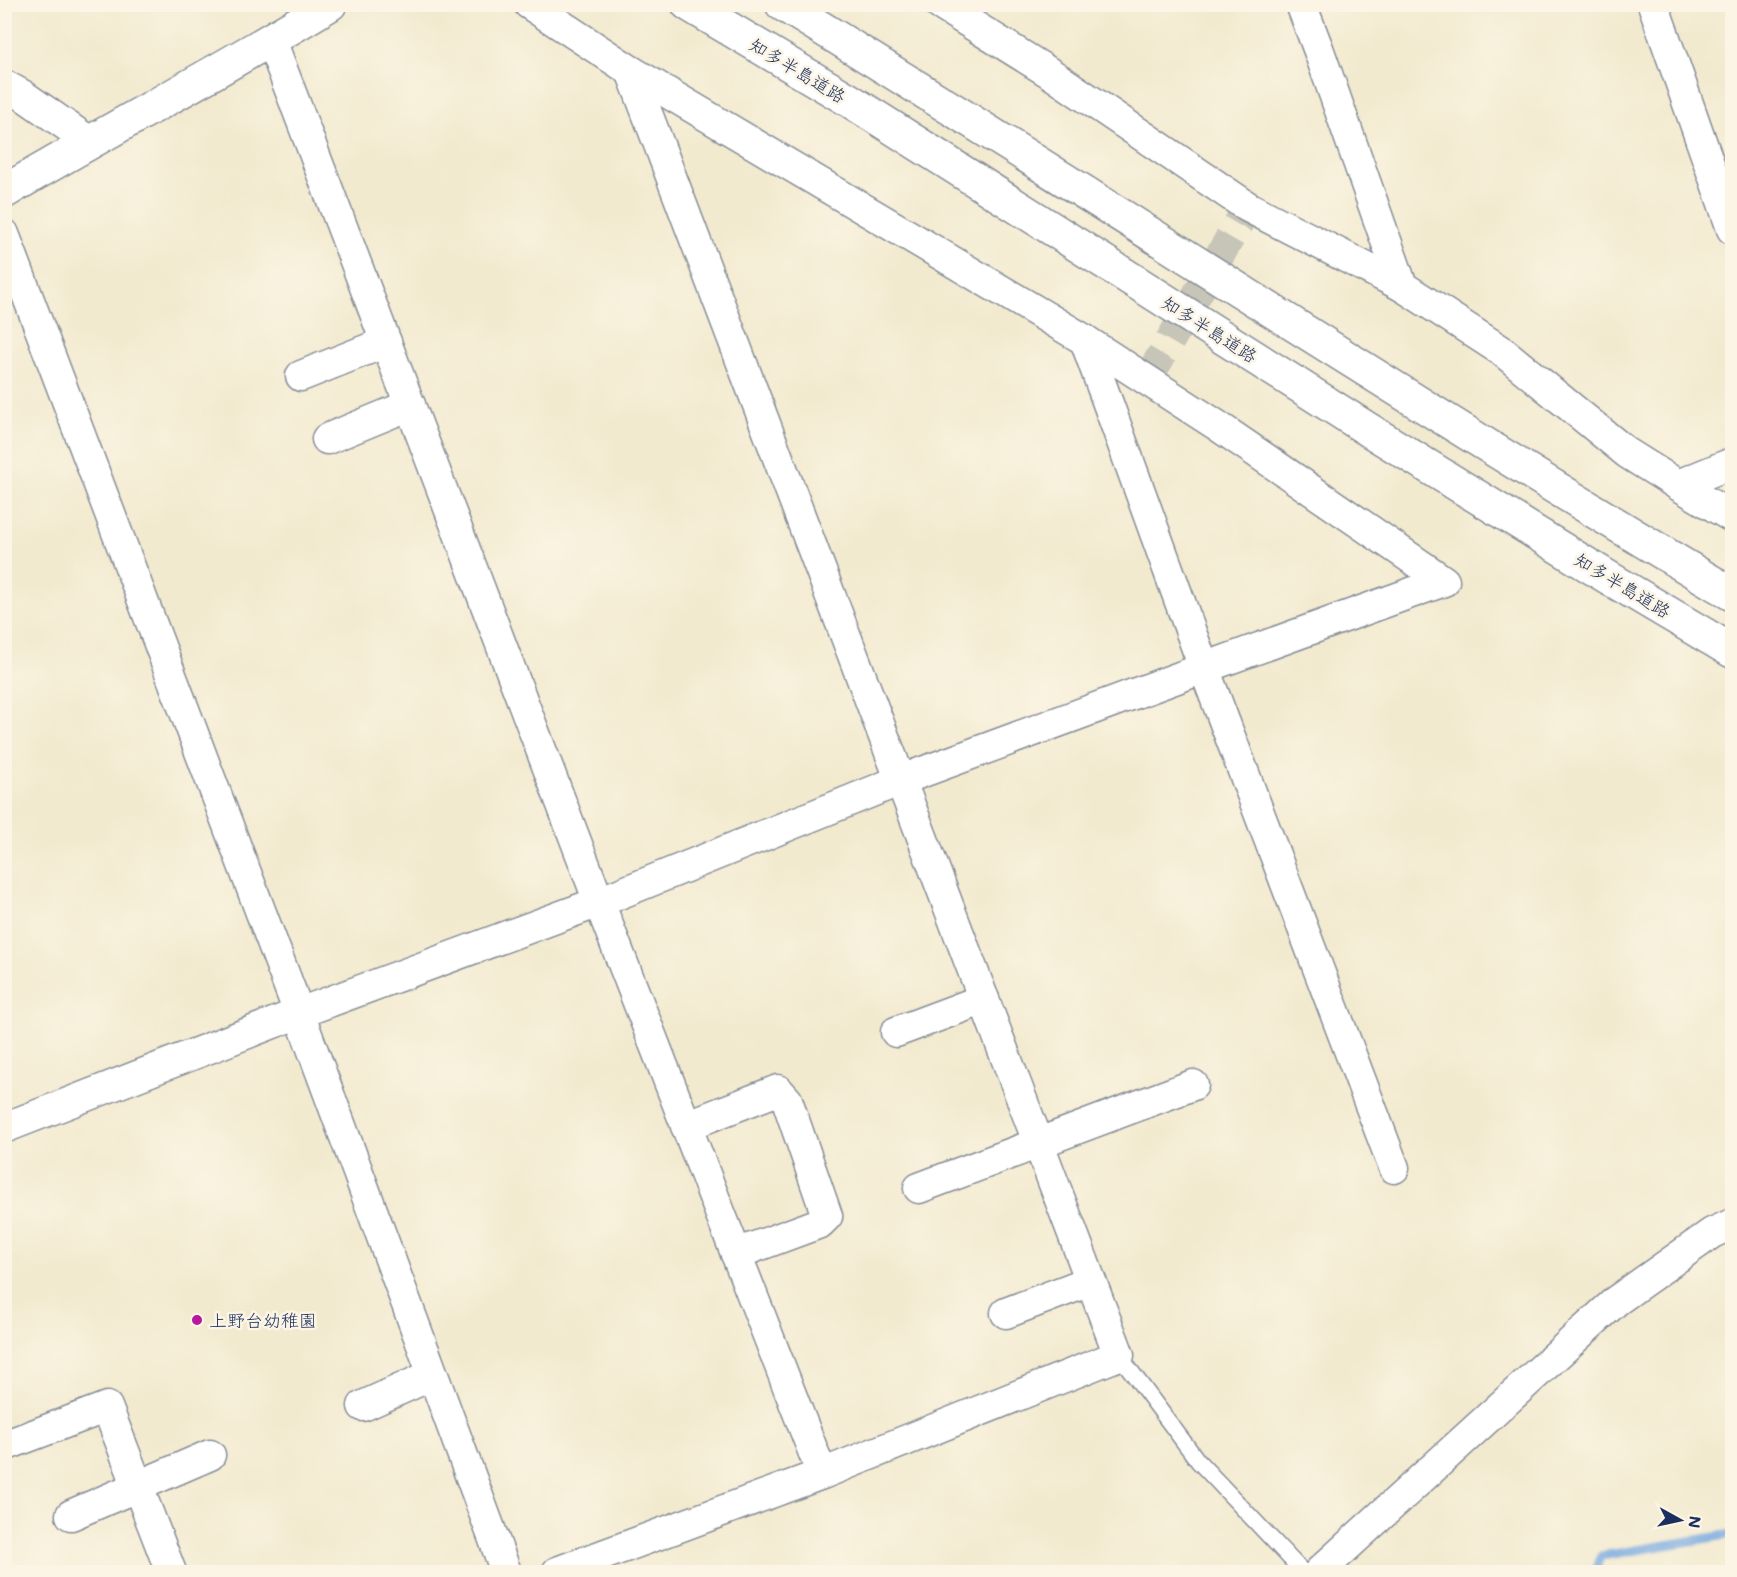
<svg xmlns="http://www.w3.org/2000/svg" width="1737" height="1577" font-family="Mali,'Klee One',sans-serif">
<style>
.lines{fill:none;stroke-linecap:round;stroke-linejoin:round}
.stream{stroke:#73a7e0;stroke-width:9}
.street-tunnel{stroke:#c7c5b8;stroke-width:30;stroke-dasharray:30 15;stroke-linecap:butt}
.lane-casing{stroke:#868c96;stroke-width:18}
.street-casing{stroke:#868c96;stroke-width:33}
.secondary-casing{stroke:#868c96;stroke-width:36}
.highway-casing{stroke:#868c96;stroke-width:36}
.lane{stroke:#fff;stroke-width:15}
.street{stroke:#fff;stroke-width:30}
.secondary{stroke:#fff;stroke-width:33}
.highway{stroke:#fff;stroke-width:33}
.poi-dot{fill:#b5179e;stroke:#fcf5e5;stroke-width:2}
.labels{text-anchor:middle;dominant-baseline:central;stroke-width:5;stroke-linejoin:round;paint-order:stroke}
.street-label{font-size:18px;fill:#1b2f5e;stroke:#fcf5e5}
.poi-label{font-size:18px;fill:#1b2f5e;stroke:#fcf5e5;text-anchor:start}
</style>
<rect width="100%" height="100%" fill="#fcf5e5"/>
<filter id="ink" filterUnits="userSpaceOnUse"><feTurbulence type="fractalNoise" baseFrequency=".0167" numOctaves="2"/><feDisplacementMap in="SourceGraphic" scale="12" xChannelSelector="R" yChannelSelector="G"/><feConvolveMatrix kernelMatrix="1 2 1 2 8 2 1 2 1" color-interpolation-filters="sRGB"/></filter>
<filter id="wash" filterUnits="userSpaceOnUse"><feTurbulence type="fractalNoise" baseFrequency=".008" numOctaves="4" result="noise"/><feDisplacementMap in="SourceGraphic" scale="24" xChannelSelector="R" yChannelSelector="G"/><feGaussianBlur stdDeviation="1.35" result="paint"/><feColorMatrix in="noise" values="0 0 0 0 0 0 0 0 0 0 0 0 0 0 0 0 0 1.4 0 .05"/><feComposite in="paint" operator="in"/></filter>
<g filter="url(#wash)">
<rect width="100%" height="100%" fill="#f2eacf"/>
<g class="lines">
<path class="stream" d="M1596,1572l5,-16 131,-22"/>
</g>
</g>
<g filter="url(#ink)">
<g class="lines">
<path class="street-tunnel" d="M1147,380l101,-173"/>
<g class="lane-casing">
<path id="lane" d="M1119,1355l79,106 105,111"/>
</g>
<g class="street-casing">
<g id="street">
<path d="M939,4l111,69 198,134 154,79 100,65 125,102 51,32 54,32"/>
<path d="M1301,4l18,47 83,235"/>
<path d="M1653,4l79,225"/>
<path d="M271,40l328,862 223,572"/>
<path d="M4,85l20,11 66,46"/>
<path d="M4,234l295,779 207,559"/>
<path d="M1085,340l119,328 190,500"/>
<path d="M301,376l85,-34"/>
<path d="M327,439l83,-34"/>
<path d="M1678,485l54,-22"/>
<path d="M896,1032l88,-33"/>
<path d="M686,1126l92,-36 9,10 40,116 -7,7 -84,31"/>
<path d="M4,1128l295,-115 300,-111 302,-122 303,-112 240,-87 -226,-155 -133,-86 -454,-269 -102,-67"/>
<path d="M919,1188l274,-103"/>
<path d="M1006,1313l84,-32"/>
<path d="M363,1406l69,-31"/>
<path d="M4,1446l103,-39 64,165"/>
<path d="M71,1515l139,-60"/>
<path d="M557,1572l265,-98 297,-119 -488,-1284"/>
<path d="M1319,1572l297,-271 96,-68 20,-9"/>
</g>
</g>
<g class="secondary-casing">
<path id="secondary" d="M4,192c108,-64 219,-122 326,-188"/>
</g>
<g class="highway-casing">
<g id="highway">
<path d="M688,4l161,96 520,330 240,148 123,73"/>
<path d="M782,4c318,194 629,400 950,590"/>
</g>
</g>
<use href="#lane" class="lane"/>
<use href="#street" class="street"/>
<use href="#secondary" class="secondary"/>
<use href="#highway" class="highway"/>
</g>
</g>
<circle class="poi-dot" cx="197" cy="1320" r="6"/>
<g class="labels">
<g class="street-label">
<text transform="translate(798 70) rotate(31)">知多半島道路</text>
<text transform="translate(1210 329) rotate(32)">知多半島道路</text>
<text transform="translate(1623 585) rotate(31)">知多半島道路</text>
</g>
<g class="poi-label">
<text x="209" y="1320">上野台幼稚園</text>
</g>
</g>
<rect width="1737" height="1577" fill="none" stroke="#fcf5e5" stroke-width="24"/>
<g transform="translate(1680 1520) rotate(98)" stroke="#fcf5e5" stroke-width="4.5" paint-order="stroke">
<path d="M0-4.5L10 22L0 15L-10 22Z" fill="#1b2f5e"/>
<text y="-9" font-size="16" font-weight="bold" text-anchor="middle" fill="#1b2f5e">N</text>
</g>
</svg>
